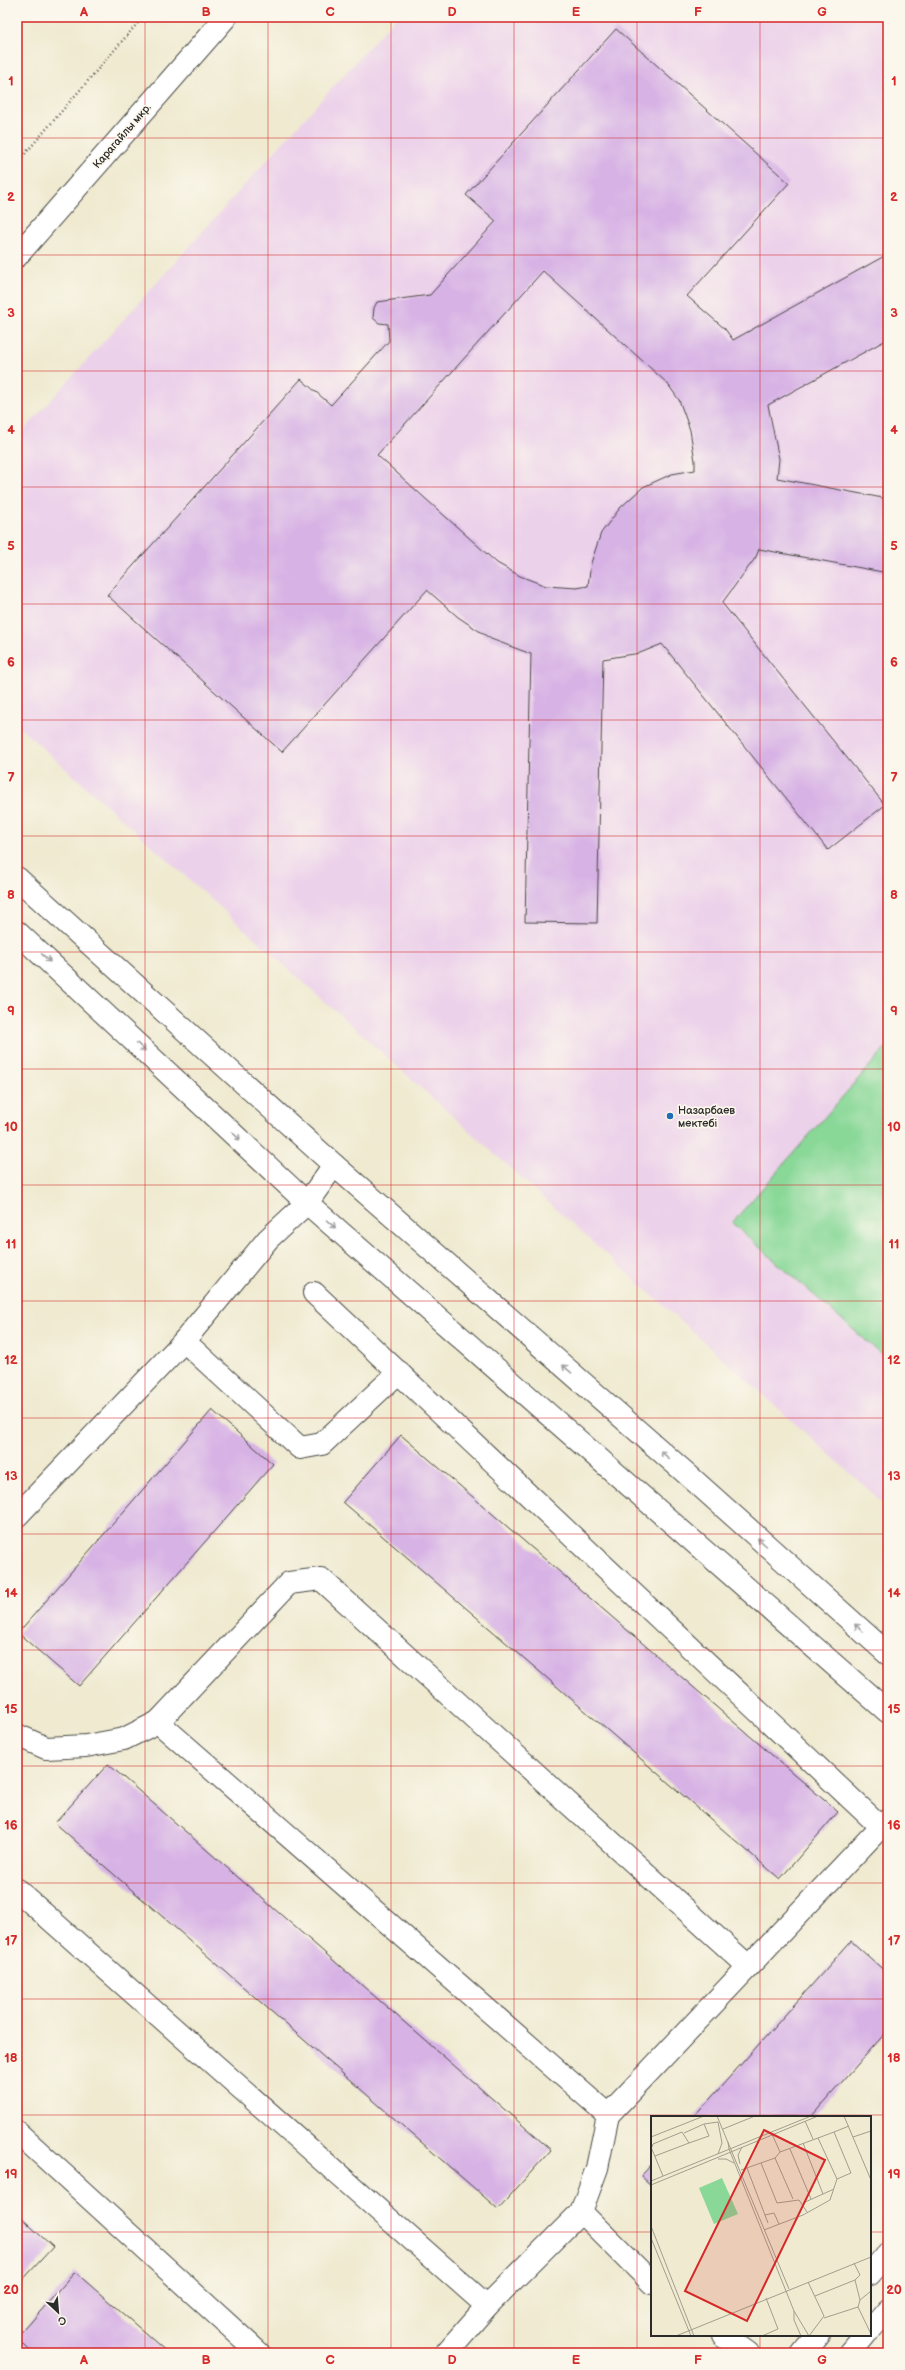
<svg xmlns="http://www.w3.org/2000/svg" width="905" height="2370" font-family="'Balsamiq Sans',sans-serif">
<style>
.built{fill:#ecd1ea}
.green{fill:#89d898;stroke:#5a8262}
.building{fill:#d7b2e5;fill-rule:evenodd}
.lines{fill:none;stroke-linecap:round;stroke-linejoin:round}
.minor-casing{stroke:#484844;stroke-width:24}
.path{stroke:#484844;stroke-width:2.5;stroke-dasharray:1 3;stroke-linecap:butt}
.minor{stroke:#fff;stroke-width:22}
.oneway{stroke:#a0a0a0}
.grid{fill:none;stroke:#d62828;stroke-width:1;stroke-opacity:0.55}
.poi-dot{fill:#1f6fb2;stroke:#fbf7ec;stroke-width:1.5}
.labels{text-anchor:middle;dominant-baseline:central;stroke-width:3.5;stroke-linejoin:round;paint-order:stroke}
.street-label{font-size:11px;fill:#2b2b2b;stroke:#fbf7ec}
.poi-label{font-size:11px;fill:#2b2b2b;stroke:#fbf7ec;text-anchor:start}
.inset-road{fill:none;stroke:#a19e8e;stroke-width:1}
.view{fill:#d62828;fill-opacity:0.15;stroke:#d62828;stroke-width:2}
.inset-edge{fill:none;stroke:#2b2b2b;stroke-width:2}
.neatline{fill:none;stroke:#d62828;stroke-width:1.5}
.grid-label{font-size:13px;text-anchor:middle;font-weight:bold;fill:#d62828}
</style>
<rect width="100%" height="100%" fill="#fbf7ec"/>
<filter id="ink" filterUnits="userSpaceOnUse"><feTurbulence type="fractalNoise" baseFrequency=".025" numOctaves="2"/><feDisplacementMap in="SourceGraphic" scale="8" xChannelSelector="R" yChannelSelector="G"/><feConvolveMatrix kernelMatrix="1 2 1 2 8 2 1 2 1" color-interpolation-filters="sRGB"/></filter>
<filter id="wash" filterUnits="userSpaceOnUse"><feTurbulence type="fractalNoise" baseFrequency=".012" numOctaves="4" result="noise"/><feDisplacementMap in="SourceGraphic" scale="16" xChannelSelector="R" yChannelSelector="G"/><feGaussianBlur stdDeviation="0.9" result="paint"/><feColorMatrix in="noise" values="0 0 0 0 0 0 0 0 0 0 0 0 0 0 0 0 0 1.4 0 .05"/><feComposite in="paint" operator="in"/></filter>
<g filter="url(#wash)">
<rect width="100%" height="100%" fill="#efead0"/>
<path class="built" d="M396,17h492v1490l-871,-782v-287z"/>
<path class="green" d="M888,1045v315l-156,-137z"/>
<g id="blocks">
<g class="building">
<path d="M616,29l173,154 -102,113 38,33 8,11 155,-86v85l-120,66 11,54 -2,19 111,21v74l-129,-24 -3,8 -34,46 163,202 -57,45 -166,-206 -22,9 -37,6 -6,264 -72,-1 6,-268 -40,-15 -33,-22 -31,-27 -145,162 -175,-157 194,-216 30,26 58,-64 -1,-17 -9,-1 -6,-5 1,-10 3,-6 53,-7 66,-74 -30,-26zM543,271l124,112 12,17 11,30 5,31v9l-23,4 -29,13 -23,21 -19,25 -10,30 -3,23 -11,2 -31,-2 -26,-10 -23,-13 -120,-108z"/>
<path d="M212,1410l61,54 -194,222 -61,-53z"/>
<path d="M401,1435l437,377 -58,67 -437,-377z"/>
<path d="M108,1764l443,386 -53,59 -443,-386z"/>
<path d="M851,1941l37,33v56l-77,87h-117z"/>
<path d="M652,2164v22l-11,-10z"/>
<path d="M17,2214l36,33 -36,39z"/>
<path d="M75,2272l93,81h-136l-15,-15z"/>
</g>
</g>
</g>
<g filter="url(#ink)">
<use href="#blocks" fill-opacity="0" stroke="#484844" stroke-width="1"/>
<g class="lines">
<g class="minor-casing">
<g id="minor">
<path d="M17,256l209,-239"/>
<path d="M17,878l317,287 354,310 200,179"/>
<path d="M17,932l290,271 581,509"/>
<path d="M314,1293l567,534"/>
<path d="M184,1341l116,107 22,-4 77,-72"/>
<path d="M17,1516l167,-175 84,-102 39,-36 27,-38"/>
<path d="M158,1722l450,393"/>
<path d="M17,1735l29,13 40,-2 38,-7 34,-17 131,-139 32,-4 427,387"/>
<path d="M17,1890l470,416"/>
<path d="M17,2132l242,221"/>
<path d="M581,2212l16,-44 11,-53 280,-296"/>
<path d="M870,2274l18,-21"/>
<path d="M870,2330l18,-21"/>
<path d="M723,2335l25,18"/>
<path d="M446,2353l41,-47 94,-94 71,71"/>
<path d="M803,2353l15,-18"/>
<path d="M850,2353l15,-18"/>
</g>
</g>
<path class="path" d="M17,163l126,-146"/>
<use href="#minor" class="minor"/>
</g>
<defs><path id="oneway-shaft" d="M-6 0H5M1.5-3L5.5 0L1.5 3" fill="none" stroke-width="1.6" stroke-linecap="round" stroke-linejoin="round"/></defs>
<g class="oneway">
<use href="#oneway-shaft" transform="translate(46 958) rotate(43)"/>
<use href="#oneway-shaft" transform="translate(141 1047) rotate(43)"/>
<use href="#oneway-shaft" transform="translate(236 1136) rotate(43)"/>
<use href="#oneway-shaft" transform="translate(331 1224) rotate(41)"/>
<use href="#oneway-shaft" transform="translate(567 1369) rotate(-139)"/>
<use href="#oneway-shaft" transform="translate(665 1455) rotate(-139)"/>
<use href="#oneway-shaft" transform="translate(762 1542) rotate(-138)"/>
<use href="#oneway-shaft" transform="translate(859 1628) rotate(-138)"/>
</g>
</g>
<path class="grid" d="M145,17v2336M268,17v2336M391,17v2336M514,17v2336M637,17v2336M760,17v2100M17,138h871M17,255h871M17,371h871M17,487h871M17,604h871M17,720h871M17,836h871M17,952h871M17,1069h871M17,1185h871M17,1301h871M17,1418h871M17,1534h871M17,1650h871M17,1766h871M17,1883h871M17,1999h871M17,2115h871M17,2232h635M870,2232h18M760,2335v18"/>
<circle class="poi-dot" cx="670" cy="1116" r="4"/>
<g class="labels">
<g class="street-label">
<text transform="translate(122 136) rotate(-49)">Карагайлы мкр.</text>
</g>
<g class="poi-label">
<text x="678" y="1110">Назарбаев<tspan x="678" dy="13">мектебі</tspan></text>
</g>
</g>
<g transform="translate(651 2116)">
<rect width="220" height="220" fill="#efead0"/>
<path d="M71,62l16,36 -24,10 -15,-36z" fill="#89d898"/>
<path class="inset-road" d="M66,0l72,173M193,0l27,64M154,5l8,18M67,6l4,21 -4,11M53,8l14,-2M72,13l32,-13M33,17l20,-9 5,12 -20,7M121,18l8,18 38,-14 19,41 14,-6 -17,-41 15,-6M0,21l53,-21M202,21l18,-6M167,22l16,-6M77,26l1,7 65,162 15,25M152,27l20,51M0,31l12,29M1,31l1,-3 29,-12 7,11 -34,13M139,33l21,50M124,42l18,41M67,43h8l8,4M110,47l16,40 22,-3 8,12M89,48l-2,-9 4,-8M96,52l21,55M90,54l34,-12 5,-6M0,65l160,-65M0,69l167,-69M152,87l31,-14M114,99l9,-2 5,11M0,110l43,110M113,114l39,-15 27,-15 7,-21M0,122l40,98M204,164l5,20 -2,7M157,166l16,34 -15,20M164,180l40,-16 5,-5 -6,-12M209,184l11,-9M207,191l13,27M143,195v9l7,16M173,202l34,-11M25,220l195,-79M111,220l16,-7 -12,-31"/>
<path class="view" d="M113,14l61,30 -78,161 -62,-30z"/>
<rect width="220" height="220" class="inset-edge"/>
</g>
<rect width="905" height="2370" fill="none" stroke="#fbf7ec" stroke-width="44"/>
<g transform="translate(58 2312) rotate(154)" stroke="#fbf7ec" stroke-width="3" paint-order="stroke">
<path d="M0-3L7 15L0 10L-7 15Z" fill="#2b2b2b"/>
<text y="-6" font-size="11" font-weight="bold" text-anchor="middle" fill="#2b2b2b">С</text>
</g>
<rect x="22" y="22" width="861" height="2326" class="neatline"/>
<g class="grid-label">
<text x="84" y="16">A</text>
<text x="206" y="16">B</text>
<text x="330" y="16">C</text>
<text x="452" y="16">D</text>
<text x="576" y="16">E</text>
<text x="698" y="16">F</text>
<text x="822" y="16">G</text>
<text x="11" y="85">1</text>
<text x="894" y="85">1</text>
<text x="11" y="201">2</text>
<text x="894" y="201">2</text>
<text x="11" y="317">3</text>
<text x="894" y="317">3</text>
<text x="11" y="434">4</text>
<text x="894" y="434">4</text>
<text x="11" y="550">5</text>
<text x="894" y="550">5</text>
<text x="11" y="666">6</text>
<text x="894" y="666">6</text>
<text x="11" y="782">7</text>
<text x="894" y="782">7</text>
<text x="11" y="899">8</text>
<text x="894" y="899">8</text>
<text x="11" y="1015">9</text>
<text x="894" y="1015">9</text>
<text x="11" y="1131">10</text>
<text x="894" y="1131">10</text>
<text x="11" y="1248">11</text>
<text x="894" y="1248">11</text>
<text x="11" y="1364">12</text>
<text x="894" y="1364">12</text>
<text x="11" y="1480">13</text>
<text x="894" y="1480">13</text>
<text x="11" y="1597">14</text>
<text x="894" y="1597">14</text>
<text x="11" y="1713">15</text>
<text x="894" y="1713">15</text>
<text x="11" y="1829">16</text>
<text x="894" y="1829">16</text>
<text x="11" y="1945">17</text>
<text x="894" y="1945">17</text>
<text x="11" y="2062">18</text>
<text x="894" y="2062">18</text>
<text x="11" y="2178">19</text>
<text x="894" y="2178">19</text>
<text x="11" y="2294">20</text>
<text x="894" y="2294">20</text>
<text x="84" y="2364">A</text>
<text x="206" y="2364">B</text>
<text x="330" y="2364">C</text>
<text x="452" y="2364">D</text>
<text x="576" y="2364">E</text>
<text x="698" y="2364">F</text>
<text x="822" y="2364">G</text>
</g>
</svg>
